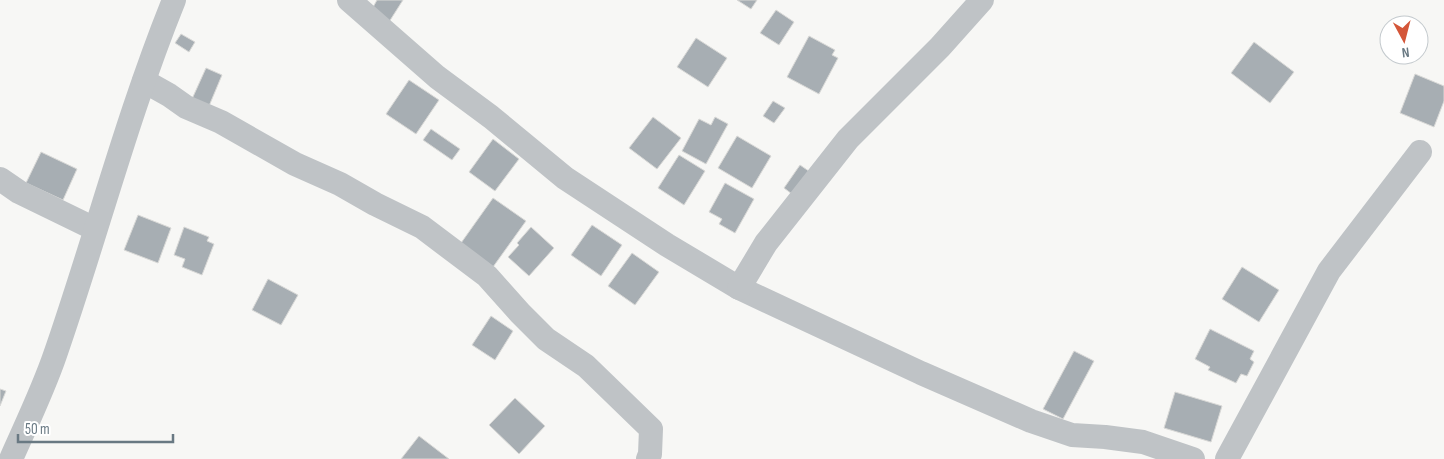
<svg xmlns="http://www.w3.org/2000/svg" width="1444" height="459" font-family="'Sofia Sans Condensed',sans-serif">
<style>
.building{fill:#a7aeb3;stroke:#d9d9d7}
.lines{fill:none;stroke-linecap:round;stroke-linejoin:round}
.minor{stroke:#bfc3c6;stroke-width:24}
</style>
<rect width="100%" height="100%" fill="#f7f7f5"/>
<g class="building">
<path d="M377,0h26l-14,22 -17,-13z"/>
<path d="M737,0h20l-6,9z"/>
<path d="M776,10l18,12 -15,23 -19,-12z"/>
<path d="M181,34l14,8 -6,10 -14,-9z"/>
<path d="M809,36l26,14 -3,5 6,3 -19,36 -32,-17z"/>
<path d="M696,38l31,20 -19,29 -31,-20z"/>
<path d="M1254,42l40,30 -24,31 -39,-30z"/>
<path d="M206,68l16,7 -13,31 -17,-7z"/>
<path d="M1415,74l29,12v15l-10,26 -34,-14z"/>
<path d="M409,80l30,20 -23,34 -30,-20z"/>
<path d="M773,101l12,7 -11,15 -11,-7z"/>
<path d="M653,117l28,21 -24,31 -28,-21z"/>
<path d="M715,117l13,7 -22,40 -24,-13 17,-32 12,6z"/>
<path d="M431,129l29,20 -8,11 -29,-20z"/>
<path d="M737,136l34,20 -19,32 -34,-20z"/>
<path d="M493,139l26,20 -24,32 -26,-19z"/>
<path d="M41,152l36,17 -14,31 -37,-17z"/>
<path d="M679,155l26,16 -21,34 -26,-17z"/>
<path d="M800,165l13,9 -17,23 -12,-9z"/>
<path d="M725,183l29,16 -19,34 -16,-9 3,-5 -13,-7z"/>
<path d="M493,198l33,23 -33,46 -32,-24z"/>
<path d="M138,215l33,13 -13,35 -34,-13z"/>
<path d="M592,225l30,20 -21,31 -30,-21z"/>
<path d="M184,227l25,10 -2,4 7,3 -12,31 -20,-8 3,-8 -11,-4z"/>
<path d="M531,227l23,21 -25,28 -21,-19 11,-12 -2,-2z"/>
<path d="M632,253l27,19 -24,33 -27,-19z"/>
<path d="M1242,267l37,23 -20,32 -37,-23z"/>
<path d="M268,279l30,16 -17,30 -29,-15z"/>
<path d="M491,316l22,15 -18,29 -23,-15z"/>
<path d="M1210,329l44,22 -4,8 4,3 -7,14 -6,-2 -5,9 -28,-13 2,-3 -15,-8z"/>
<path d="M1074,351l20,10 -31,58 -20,-10z"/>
<path d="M0,389l6,2 -6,15z"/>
<path d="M1175,392l47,14 -11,36 -47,-14z"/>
<path d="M515,398l30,28 -26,28 -30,-29z"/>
<path d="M419,436l30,23h-48z"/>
</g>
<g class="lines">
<g class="minor">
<path d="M349,0l88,77 54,40 74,61 102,67 72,43 182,85 110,48 41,14 33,2 38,5 50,17"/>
<path d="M144,81l25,14 17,12 35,15 74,42 45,20 35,20 47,23 65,49 33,37 26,26 40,27 65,63 -1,25 -2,5"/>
<path d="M0,179l19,13 76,37"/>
<path d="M739,288l27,-45 82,-104 92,-92 42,-47"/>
<path d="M11,459c15,-34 32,-69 44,-104 41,-118 72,-239 119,-355"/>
<path d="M1227,459l102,-188 91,-119"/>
</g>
</g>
<g transform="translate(1404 40) rotate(173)"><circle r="24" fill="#ffffff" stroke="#c3c9cd"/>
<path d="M0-4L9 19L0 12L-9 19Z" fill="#d45639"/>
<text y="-8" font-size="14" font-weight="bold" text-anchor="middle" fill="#697983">N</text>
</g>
<path d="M18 434v8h155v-8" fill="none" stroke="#697983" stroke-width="2.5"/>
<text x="25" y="434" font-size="15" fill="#697983" stroke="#ffffff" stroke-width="4" paint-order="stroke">50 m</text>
</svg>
